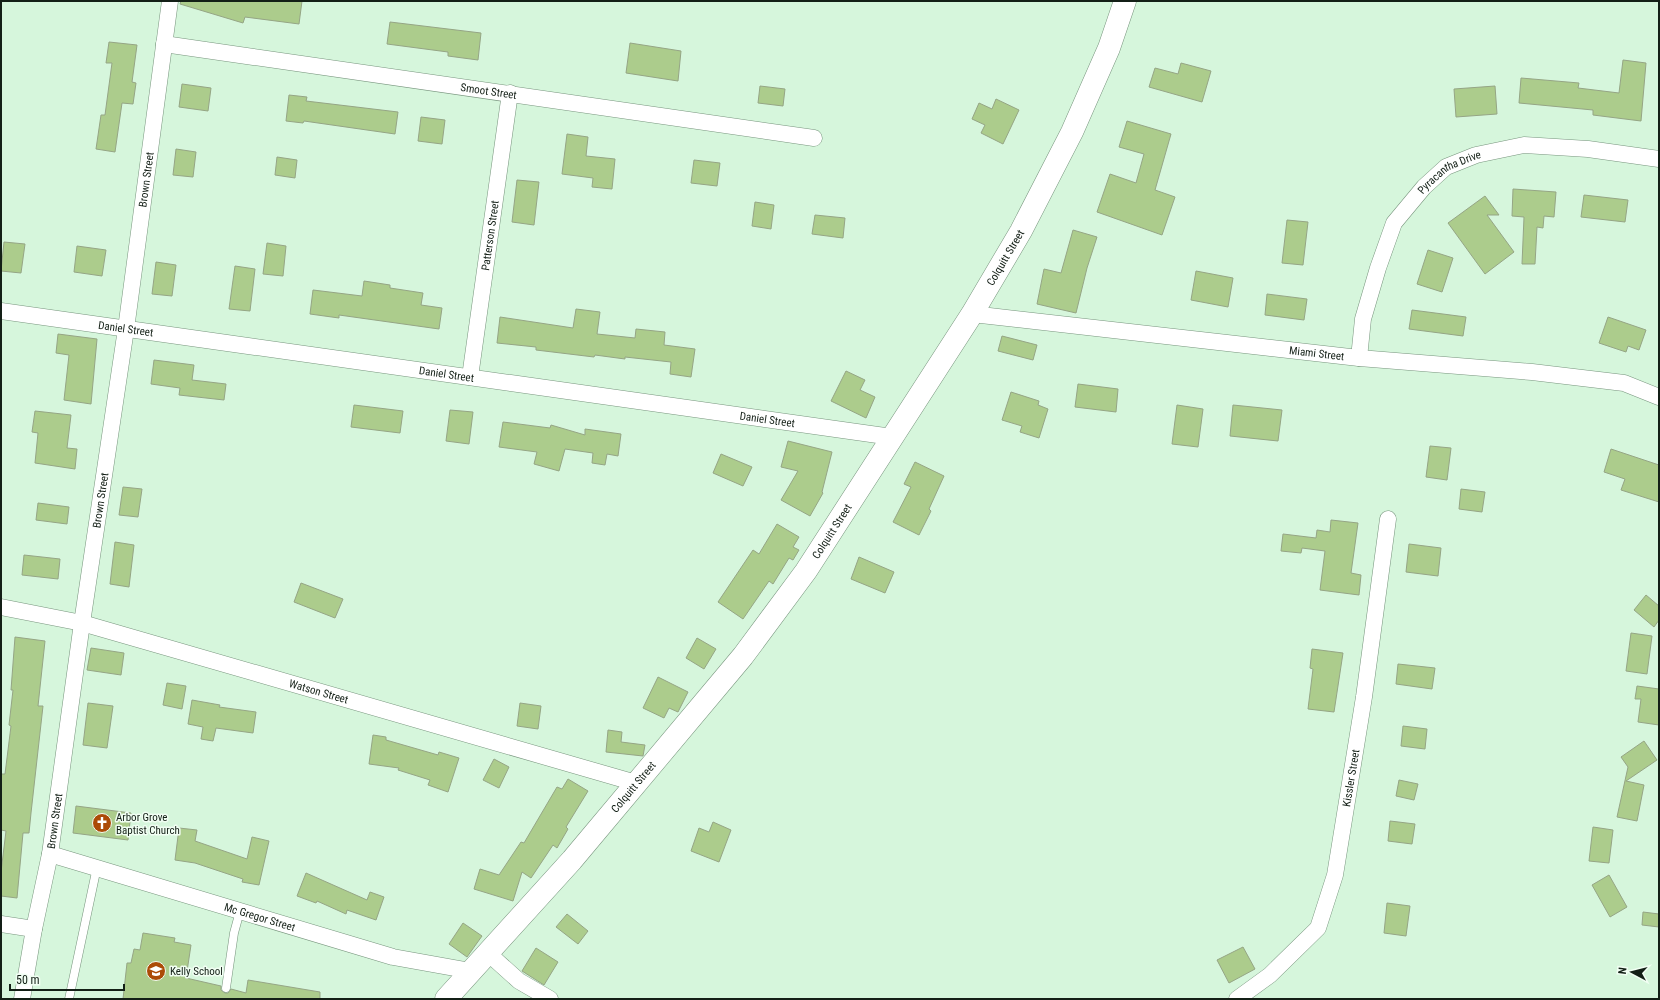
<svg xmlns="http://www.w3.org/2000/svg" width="1660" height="1000" font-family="'Roboto Condensed',sans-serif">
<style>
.building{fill:#accc8c;stroke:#95a585}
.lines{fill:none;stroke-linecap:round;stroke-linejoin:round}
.lane-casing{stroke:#78957e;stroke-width:9}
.street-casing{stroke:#78957e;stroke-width:17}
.secondary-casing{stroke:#78957e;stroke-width:23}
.lane{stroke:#fff;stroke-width:8}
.street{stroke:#fff;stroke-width:16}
.secondary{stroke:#fff;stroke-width:22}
.labels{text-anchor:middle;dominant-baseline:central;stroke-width:3;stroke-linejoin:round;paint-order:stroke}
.street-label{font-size:11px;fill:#131f16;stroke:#f1fef3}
.poi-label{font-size:11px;fill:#131f16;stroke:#f1fef3;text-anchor:start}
</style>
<rect width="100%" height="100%" fill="#d6f6dc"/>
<g class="building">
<path d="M181,1h121l-3,23 -54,-7 -2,6 -63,-19z"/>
<path d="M390,22l91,11 -3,27 -30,-4v-4l-61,-8z"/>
<path d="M109,42l28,3 -5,37 4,1 -3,21 -11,-1 -7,49 -19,-3 5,-34h4l7,-52h-6z"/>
<path d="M630,43l51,8 -3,30 -52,-8z"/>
<path d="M1623,60l23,3 -5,58 -48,-6v-5l-74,-7 2,-25 58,5 -1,5 41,5z"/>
<path d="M1181,63l30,8 -9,31 -53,-15 6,-19 23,6z"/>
<path d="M182,84l29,4 -3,23 -29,-4z"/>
<path d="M760,86l25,3 -2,17 -25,-3z"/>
<path d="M1495,86l2,28 -41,3 -2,-28z"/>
<path d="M289,95l18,2 -1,4 92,11 -3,22 -91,-13 -1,2 -17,-2z"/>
<path d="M996,99l23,11 -16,34 -22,-11 4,-8 -13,-6 7,-16 13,6z"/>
<path d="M421,117l24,3 -3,24 -24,-3z"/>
<path d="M1127,121l44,13 -16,56 20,7 -13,38 -65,-23 13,-38 26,9 8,-29 -25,-7z"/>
<path d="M567,134l21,3 -2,19 29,3 -3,30 -20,-2 1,-9 -31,-4z"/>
<path d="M176,149l20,3 -3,25 -20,-2z"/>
<path d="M277,157l20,3 -2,18 -20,-3z"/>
<path d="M694,160l26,3 -3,23 -26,-3z"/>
<path d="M517,180l22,2 -5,43 -22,-3z"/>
<path d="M1513,189l43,3 -2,25 -10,-1 -1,12 -6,-1 -2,37h-13l2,-47 -12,-1z"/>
<path d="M1584,195l44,5 -3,22 -44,-5z"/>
<path d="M1485,196l14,19h-12l27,37 -29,22 -37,-51z"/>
<path d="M755,202l19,3 -3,24 -19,-3z"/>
<path d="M815,215l30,3 -2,20 -31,-4z"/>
<path d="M1287,220l21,2 -5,43 -21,-2z"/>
<path d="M1073,230l24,7 -10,31 -11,45 -39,-9 7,-35 17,4z"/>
<path d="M4,242l21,2 -4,29 -20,-2z"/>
<path d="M267,243l19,3 -3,30 -20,-2z"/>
<path d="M77,246l29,4 -4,26 -28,-4z"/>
<path d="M1428,250l25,8 -11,34 -25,-8z"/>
<path d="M156,262l20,3 -4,31 -20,-2z"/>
<path d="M235,266l20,3 -5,42 -21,-2z"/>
<path d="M1196,271l37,7 -5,29 -37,-7z"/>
<path d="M364,281l26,4v3l33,5 -2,12 21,3 -3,21 -100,-14v3l-29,-4 3,-24 49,6z"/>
<path d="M1267,294l40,5 -3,21 -39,-5z"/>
<path d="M576,309l24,3 -3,22 38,4 1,-9 29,3 -1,13 31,4 -4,28 -21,-3 1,-12 -46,-5v2l-30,-4 -1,2 -58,-7v-3l-39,-4 3,-26 73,11z"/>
<path d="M1412,310l54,7 -3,19 -54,-7z"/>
<path d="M1608,317l38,13 -7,20 -11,-4 -2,6 -27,-9z"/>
<path d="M58,334l39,5 -6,65 -27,-4 5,-45 -13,-2z"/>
<path d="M1002,336l35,9 -4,15 -35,-9z"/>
<path d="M154,360l40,5 -2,15 34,4 -2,16 -45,-5 1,-7 -29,-4z"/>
<path d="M846,371l19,9 -5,10 15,7 -9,21 -35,-17z"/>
<path d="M1078,384l40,5 -2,23 -41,-5z"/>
<path d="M1011,392l28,9 -1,4 10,4 -9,29 -19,-6 2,-6 -20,-6z"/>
<path d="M354,405l49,6 -3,22 -49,-6z"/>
<path d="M1177,405l26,4 -5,38 -26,-3z"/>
<path d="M1233,405l49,5 -4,31 -48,-5z"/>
<path d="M450,410l23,2 -4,32 -23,-3z"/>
<path d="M35,411l36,4 -4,33 10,1 -2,20 -40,-6 3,-30 -6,-1z"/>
<path d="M503,422l47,6 1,-3 34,10v-6l36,5 -3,22 -11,-2 -2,11 -13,-2 1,-10 -28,-4 -6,22 -25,-7 3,-12 -38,-5z"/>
<path d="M788,441l44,11 -10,40 1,1 -13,23 -29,-16 17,-29 -17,-4z"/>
<path d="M1430,446l21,2 -4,32 -21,-3z"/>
<path d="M1611,449l48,16v37l-38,-12 4,-11 -21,-7z"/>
<path d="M721,454l31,13 -9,19 -30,-13z"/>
<path d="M915,462l29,14 -15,33 2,2 -12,24 -26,-13 18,-35 -7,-3z"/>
<path d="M123,487l19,2 -4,28 -19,-2z"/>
<path d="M1461,489l24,3 -3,20 -23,-3z"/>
<path d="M38,503l31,4 -2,17 -31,-4z"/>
<path d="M1331,520l27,3 -7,50 10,2 -2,20 -39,-5 5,-39 -23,-3 -1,5 -20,-2 2,-17 33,4 1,-8 13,2z"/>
<path d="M777,524l22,13 -6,10 6,3 -6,10 -4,-2 -16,26 -4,-3 -26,38 -25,-17 35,-52 6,4z"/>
<path d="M115,542l19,3 -5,42 -19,-3z"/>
<path d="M1409,544l32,4 -3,28 -32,-4z"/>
<path d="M24,555l36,4 -2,20 -36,-4z"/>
<path d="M859,557l35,15 -9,21 -34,-14z"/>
<path d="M301,583l42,16 -8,19 -41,-16z"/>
<path d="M1646,595l13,11v14l-5,7 -20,-17z"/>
<path d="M1631,633l21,3 -5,38 -21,-3z"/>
<path d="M15,637l30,4 -7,65h5l-12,107 -2,20h-6l-6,65 -16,-2v-24l5,-41 -5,-1v-56h4l6,-48 -2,-1 4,-35h-2z"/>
<path d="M697,638l19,11 -12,20 -18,-11z"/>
<path d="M91,648l33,5 -3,22 -34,-5z"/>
<path d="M1312,649l31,4 -9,59 -26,-3 5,-40 -3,-1z"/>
<path d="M1398,664l37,4 -3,21 -36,-5z"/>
<path d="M658,677l30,15 -10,20 -9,-4 -5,10 -21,-10z"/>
<path d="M167,683l19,3 -4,23 -19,-4z"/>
<path d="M1637,686l22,3v36l-21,-3 3,-23h-6z"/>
<path d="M192,700l28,5 -1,2 37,5 -3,21 -37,-5 -3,13 -12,-2 2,-12 -15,-3z"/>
<path d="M88,703l25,3 -6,42 -24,-3z"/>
<path d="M520,703l21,3 -3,23 -21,-3z"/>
<path d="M1403,726l24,3 -2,20 -24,-3z"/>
<path d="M608,730l14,2 -1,10 24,3 -2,11 -37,-4z"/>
<path d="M373,735l13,2v3l52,15 1,-3 20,6 -11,34 -20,-7 2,-5 -32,-10 1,-2 -30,-4z"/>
<path d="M1644,741l13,19 -31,21 18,4 -7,36 -20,-4 11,-50 -7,-10z"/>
<path d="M494,759l15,8 -10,21 -16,-8z"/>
<path d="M568,779l20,12 -22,36 2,2 -11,19 -4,-3 -22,33 -9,-6 -9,29 -39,-12 6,-20 19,6 22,-33 3,1 33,-56 5,2z"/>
<path d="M1399,780l19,4 -4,16 -18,-4z"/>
<path d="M76,806l55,7 -3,27 -55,-7z"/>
<path d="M1390,821l25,3 -3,20 -24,-3z"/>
<path d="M713,822l18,8 -12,32 -28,-11 8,-23 10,4z"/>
<path d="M1593,827l20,3 -4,33 -20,-2z"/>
<path d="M179,828l18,2 -2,11 52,18 5,-22 17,4 -10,44 -17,-3 1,-3 -48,-16 -20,-3z"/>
<path d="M306,873l61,27 3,-8 14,5 -8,23 -29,-10 -1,4 -29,-13 -1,2 -19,-7z"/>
<path d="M1609,875l18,32 -17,10 -18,-32z"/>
<path d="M1387,903l23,3 -4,30 -22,-3z"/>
<path d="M1643,912l16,2v13l-17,-2z"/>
<path d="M567,914l21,17 -10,13 -22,-17z"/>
<path d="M463,923l19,13 -15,21 -18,-13z"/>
<path d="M143,933l32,5 -1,4 17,3 -5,33 35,8v4l4,3h3l3,-4 15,4 2,-13 72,12v7h-197l4,-36h4l3,-14 6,1z"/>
<path d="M1243,947l12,22 -26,14 -12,-23z"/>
<path d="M536,948l22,14 -14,23 -22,-14z"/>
</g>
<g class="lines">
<g class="lane-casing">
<g id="lane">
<path d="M226,988l8,-55 6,-22"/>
<path d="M69,999l28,-132"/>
</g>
</g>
<g class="street-casing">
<g id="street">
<path id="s1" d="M164,44l650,94"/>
<path id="s2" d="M1,311l891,126"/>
<path id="s3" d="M972,314l387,44 173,14 92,11 35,14"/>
<path id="s4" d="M1359,358l4,-39 15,-51 16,-45 30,-36 22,-20 30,-12 48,-10 64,4 71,10"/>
<path id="s5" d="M470,377l40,-284"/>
<path id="s6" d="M1,607l81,16 554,160"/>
<path id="s7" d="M50,854l343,103 78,14"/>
<path d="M1,924l33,5"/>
<path d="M489,954l30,27 31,18"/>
<path id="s8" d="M22,999l12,-70 16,-75 32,-231 44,-294 44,-328"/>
<path id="s9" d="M1237,999l33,-24 48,-47 17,-53 29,-178 24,-178"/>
</g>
</g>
<g class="secondary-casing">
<g id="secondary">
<path id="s10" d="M446,999l126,-139 171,-204 63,-85 166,-257 49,-83 51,-99 37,-84 16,-47"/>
</g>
</g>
<use href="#lane" class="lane"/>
<use href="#street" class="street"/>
<use href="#secondary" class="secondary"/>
</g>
<defs>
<g id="church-disc" transform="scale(1)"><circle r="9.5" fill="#ac4b07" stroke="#f1fef3"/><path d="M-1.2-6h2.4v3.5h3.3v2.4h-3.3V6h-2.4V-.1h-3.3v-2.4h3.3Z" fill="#fff"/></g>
<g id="school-disc" transform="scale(1)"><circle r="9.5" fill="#ac4b07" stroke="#f1fef3"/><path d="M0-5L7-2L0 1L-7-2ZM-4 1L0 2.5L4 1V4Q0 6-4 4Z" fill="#fff"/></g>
</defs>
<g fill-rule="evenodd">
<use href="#church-disc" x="102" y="823"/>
<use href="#school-disc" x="156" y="971"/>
</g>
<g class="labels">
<g class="street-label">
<text stroke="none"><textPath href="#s1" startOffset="328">Smoot Street</textPath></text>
<text stroke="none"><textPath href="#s4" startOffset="217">Pyracantha Drive</textPath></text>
<text stroke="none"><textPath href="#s8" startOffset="829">Brown Street</textPath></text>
<text stroke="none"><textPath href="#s5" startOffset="143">Patterson Street</textPath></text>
<text stroke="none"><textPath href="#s10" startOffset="931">Colquitt Street</textPath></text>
<text stroke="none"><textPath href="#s2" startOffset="126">Daniel Street</textPath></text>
<text stroke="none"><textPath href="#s3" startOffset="347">Miami Street</textPath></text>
<text stroke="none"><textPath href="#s2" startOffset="450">Daniel Street</textPath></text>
<text stroke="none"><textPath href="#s2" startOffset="774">Daniel Street</textPath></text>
<text stroke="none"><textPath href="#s8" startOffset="505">Brown Street</textPath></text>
<text stroke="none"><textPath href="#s10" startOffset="607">Colquitt Street</textPath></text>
<text stroke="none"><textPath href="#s6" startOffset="329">Watson Street</textPath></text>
<text stroke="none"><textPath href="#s9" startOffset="262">Kissler Street</textPath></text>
<text stroke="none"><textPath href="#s10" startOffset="283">Colquitt Street</textPath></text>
<text stroke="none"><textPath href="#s8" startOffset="181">Brown Street</textPath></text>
<text stroke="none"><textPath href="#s7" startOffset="219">Mc Gregor Street</textPath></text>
</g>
<g class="poi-label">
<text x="116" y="817">Arbor Grove<tspan x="116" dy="13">Baptist Church</tspan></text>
<text x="170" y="971">Kelly School</text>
</g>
</g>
<rect width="1660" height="1000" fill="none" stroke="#131f16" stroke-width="4"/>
<g transform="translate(1632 972) rotate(277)" stroke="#f1fef3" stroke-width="3" paint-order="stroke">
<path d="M0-3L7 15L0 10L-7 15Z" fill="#131f16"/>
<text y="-6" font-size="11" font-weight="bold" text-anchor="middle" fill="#131f16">N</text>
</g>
<path d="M10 984v6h114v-6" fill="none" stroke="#131f16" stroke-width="2"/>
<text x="16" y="984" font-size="12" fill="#131f16" stroke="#f1fef3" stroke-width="3" paint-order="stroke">50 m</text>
</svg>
